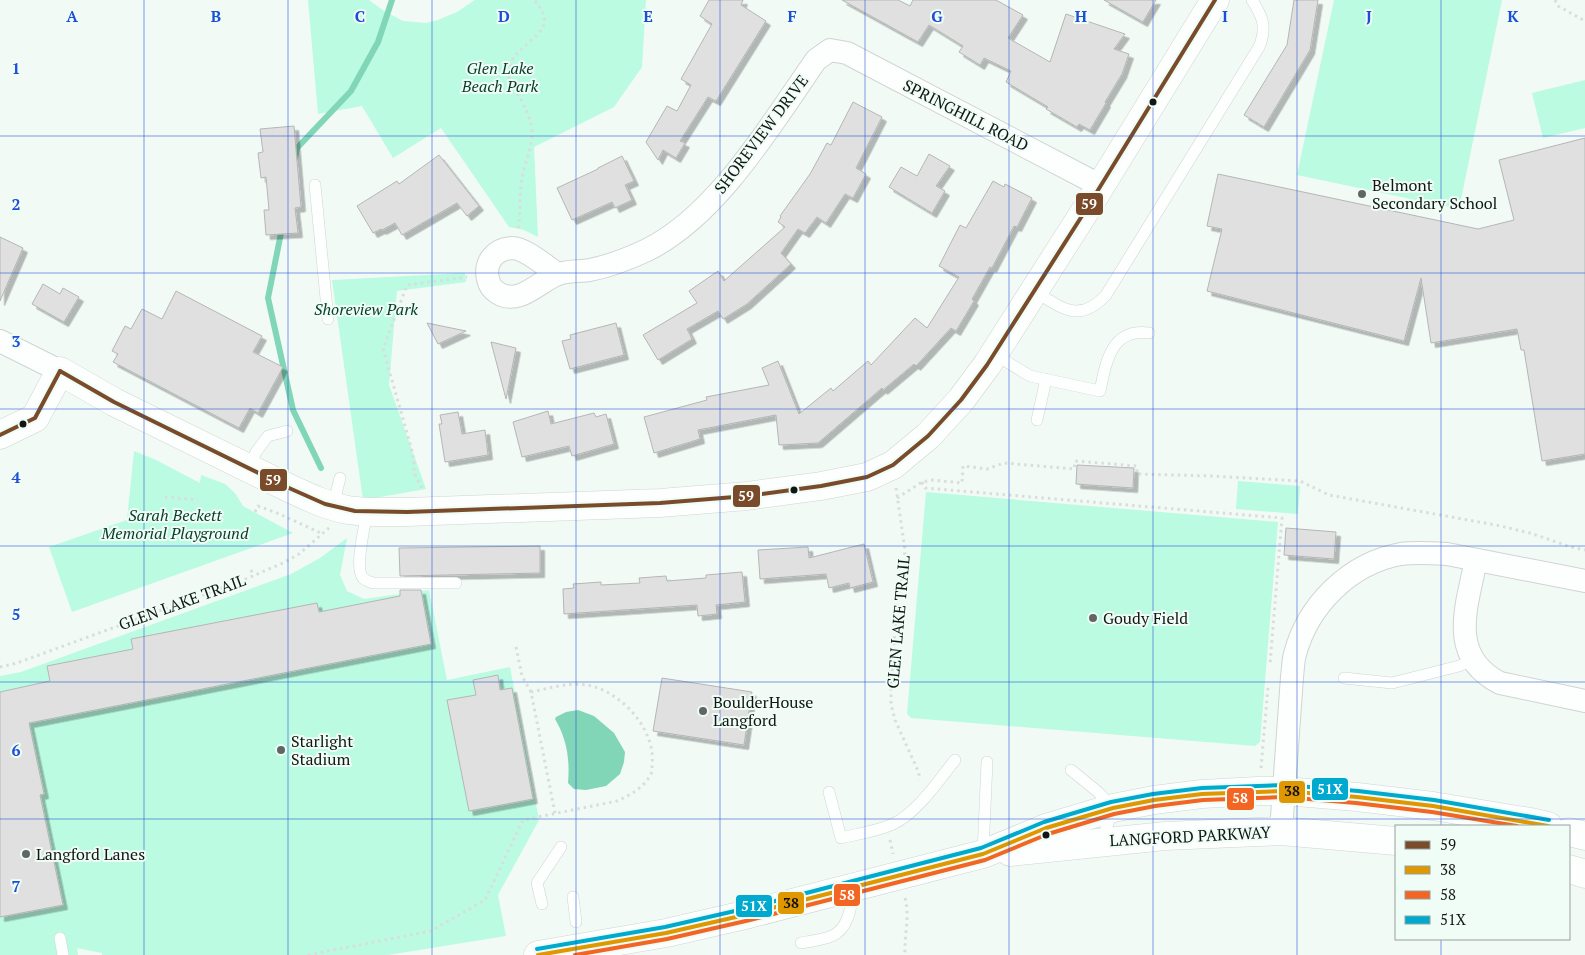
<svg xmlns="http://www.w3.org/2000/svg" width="1585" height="955" font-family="'PT Serif',serif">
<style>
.green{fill:#bafbe1}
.water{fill:#81d6b7}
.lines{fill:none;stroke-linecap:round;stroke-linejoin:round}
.stream{stroke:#81d6b7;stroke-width:6}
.building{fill:#dfe0df;stroke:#b5b6b6;filter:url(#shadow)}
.lane-casing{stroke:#cfd5d2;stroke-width:12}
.street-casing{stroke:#cfd5d2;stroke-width:24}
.secondary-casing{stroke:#cfd5d2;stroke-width:29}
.path{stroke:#dadddc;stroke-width:3;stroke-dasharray:2.5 4;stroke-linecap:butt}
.lane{stroke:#fdfefe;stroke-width:11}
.street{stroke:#fdfefe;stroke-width:22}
.secondary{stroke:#fdfefe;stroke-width:28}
.bus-1-casing{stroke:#effdf6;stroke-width:8}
.bus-2-casing{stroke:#effdf6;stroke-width:8}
.bus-3-casing{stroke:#effdf6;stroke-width:8}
.bus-4-casing{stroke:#effdf6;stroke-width:8}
.bus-1{stroke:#7a4b2a;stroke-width:4}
.bus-2{stroke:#e09802;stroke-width:4}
.bus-3{stroke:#f26522;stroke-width:4}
.bus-4{stroke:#00a9ce;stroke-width:4}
.grid{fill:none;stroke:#1d4ed8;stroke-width:1;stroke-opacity:0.55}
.bus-dot{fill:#111614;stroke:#effdf6;stroke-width:2}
.poi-dot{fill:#606663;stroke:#effdf6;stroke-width:2}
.labels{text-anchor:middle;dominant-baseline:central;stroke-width:4;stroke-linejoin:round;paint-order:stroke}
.park-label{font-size:16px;font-style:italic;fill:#073c2b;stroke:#effdf6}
.street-label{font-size:16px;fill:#111614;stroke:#effdf6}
.poi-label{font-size:16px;fill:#111614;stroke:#effdf6;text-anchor:start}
.grid-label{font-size:16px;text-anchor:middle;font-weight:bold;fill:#1d4ed8;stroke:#effdf6;stroke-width:4;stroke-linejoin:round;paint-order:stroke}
.line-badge{stroke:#effdf6;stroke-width:2}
.badge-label{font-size:14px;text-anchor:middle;font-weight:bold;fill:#fff}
.pale-badge-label{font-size:14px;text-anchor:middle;font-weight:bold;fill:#111}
</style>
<defs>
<filter id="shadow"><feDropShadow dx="4.5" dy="4.5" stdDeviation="0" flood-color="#0004"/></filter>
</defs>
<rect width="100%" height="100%" fill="#f2faf6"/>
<g class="green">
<path d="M308,0h61l15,11 19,10 23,2 12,-3 19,-8 18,-12h171l-4,67 -28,40 -80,40 4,90 -14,-7 -15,-3 -68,-99 -48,30 -31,-52 -44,8z"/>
<path d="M1334,0h168l-43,209 -162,-34z"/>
<path d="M1585,80v48l-42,10 -11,-45z"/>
<path d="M465,273l1,9 -69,9 -8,94 37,104 -63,11 -31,-220z"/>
<path d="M134,451l22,9 44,23 1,-8 24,9 10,9 8,13 50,27 -221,79 -23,-65 78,-27z"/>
<path d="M1238,481l62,5 -2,28 -62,-5z"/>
<path d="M926,492l352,30 -18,220 -5,4 -344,-28 -4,-4z"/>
<path d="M347,538l-7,37 7,16 17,8 65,-9 18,90 63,-13 29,153 -41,75 8,41 -118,19h-286v-2l-25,-5 1,7h-78v-279l21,-4 270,-98 29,-16z"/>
</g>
<path class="water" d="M578,710l16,6 20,17 11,19 -1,10 -4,12 -14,12 -20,4 -12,-1 -6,-6c2,-23 -1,-44 -13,-64l1,-2 10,-5z"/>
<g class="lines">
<g class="stream">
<path d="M295,159l2,-11 54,-57 27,-49 14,-42"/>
<path d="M282,228l-14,70 25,112 28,58"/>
</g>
</g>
<g class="building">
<path d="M709,0h34l-2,5 25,16 -50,80 -8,-4 -28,44 5,2 -9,15 -13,-8 -5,10 -12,-18 21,-36 10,5 14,-26 -10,-6 31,-55 -12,-8z"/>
<path d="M842,0h56l12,6 3,-6h83l27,15 -15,23 42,24 16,-48 59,20 -11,15 15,5 -7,20 -17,28 1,1 -16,27 -11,-6 -2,3 -31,-18 2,-2 -42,-25 5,-11 -27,-13 -4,7 -21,-13 4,-6 -34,-21 -11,17z"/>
<path d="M1104,0h52l-13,22z"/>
<path d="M1294,0h24l-8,50 -46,77 -20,-12 43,-70z"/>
<path d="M853,102l29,15 -26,51 10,6 -13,24 -8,-4 -19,29 -9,-6 -12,16 -7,-4 -17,24 10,11 -44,40 -24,15 -5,-8 -31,18 5,10 -34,21 -15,-25 54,-32 -8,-12 29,-20 6,10 61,-54 -7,-5 3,-5 -1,-1 30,-42 17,-31 4,2z"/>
<path d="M294,126l7,81 -6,1 3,25 -32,2 -2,-25h5l-3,-33 -5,1 -3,-25 5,-1 -3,-23z"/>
<path d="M1585,138v316l-43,7 -18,-111h-3l-4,-21 -86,14 -10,-65 -17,63 -197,-50 15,-62 -15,-3 11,-52 260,55 36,-9 -15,-60z"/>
<path d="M929,154l21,12 -14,20 9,5 -13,22 -43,-26 12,-20 16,9z"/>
<path d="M439,155l40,51 -12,10 -10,-13 -55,32 -7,-12 -13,7 -1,-1 -8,4 -16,-27 40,-25 2,3z"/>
<path d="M622,156l12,25 -9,4 7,15 -17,8 -3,-6 -40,18 -15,-32 41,-19v-1z"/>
<path d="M993,181l11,6 1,-3 27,14 -15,29 -3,-1 -22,42 -2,-1 -18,32 2,2 -18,30 -5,-3 -35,38 -2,-2 -31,26 -1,-2 -64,55 -39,2 -3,-30 -78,15 2,9 -46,14 -10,-36 63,-17 -1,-3 63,-12 -7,-17 16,-7 21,53 32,-26 2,3 35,-30 3,4 44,-47 12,10 32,-51 -20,-11 21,-41 6,3z"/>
<path d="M0,237l23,11 -23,53z"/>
<path d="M43,284l17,10 3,-6 16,9 -15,25 -32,-18z"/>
<path d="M176,291l86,45 -9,16 30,15 -25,46 -8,-5 -11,20 -126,-66 5,-8 -6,-3 13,-25 6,3 11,-20 20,10z"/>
<path d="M427,323l39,8 -28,13z"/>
<path d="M616,323l8,32 -54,14 -8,-28 9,-2 -1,-4z"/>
<path d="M491,342l25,6 -10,51z"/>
<path d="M548,411l3,13 43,-11 2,4 10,-3 8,30 -42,12 -3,-10 -47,11 -9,-35z"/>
<path d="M458,412l4,22 23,-4 3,25 -43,7 -6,-38h3l-2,-9z"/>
<path d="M1077,465l57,3 -1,20 -57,-4z"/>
<path d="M1286,528l50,4 -2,27 -50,-4z"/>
<path d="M864,544l9,38 -23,6 -1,-5 -20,5 -3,-14 -66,5 -2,-29 50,-3 1,11z"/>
<path d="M540,546v27l-140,3 -1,-28z"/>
<path d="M742,572l3,30 -29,3 1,9 -19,2 -1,-11 -133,9 -1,-25 11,-1 -1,-4 28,-2v3l39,-2 -1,-5 27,-2 1,5 39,-3v-3z"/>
<path d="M400,590h21l10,54 -402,79 15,71 -4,1 23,110 -63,12v-225l50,-11 -3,-15 86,-17 -2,-10 186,-36 2,9 81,-16z"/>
<path d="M498,675l2,15 12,-2 21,111 -64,12 -22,-111 29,-5 -3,-15z"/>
<path d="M662,678l90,14 -8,53 -91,-14z"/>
</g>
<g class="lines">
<g class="lane-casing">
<g id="lane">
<path d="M315,185l13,134"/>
<path d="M1034,291c28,17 45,33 72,4l153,-248c8,-19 4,-30 -7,-47"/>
<path d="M994,354l36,22 70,15c6,-29 11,-63 49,-58"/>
<path d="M1037,420l9,-41"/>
<path d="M249,468l7,-16 12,-16 19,-5"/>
<path d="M333,506l7,-28"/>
<path d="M367,512c-2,14 -13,56 -4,66 2,2 7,4 10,5h83"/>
<path d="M1344,678l48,5 67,-17 14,-6"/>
<path d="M1071,770l27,22 15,16 -11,33"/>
<path d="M829,792l12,46c16,-4 37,-7 52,-14 24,-11 46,-44 62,-64"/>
<path d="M983,853l4,-91"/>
<path d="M573,897l3,25"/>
<path d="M542,904l-5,-21 24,-36"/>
<path d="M60,938l3,17"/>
<path d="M801,943c10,-2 22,-3 31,-7 18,-8 19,-32 22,-48"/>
</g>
</g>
<g class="street-casing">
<g id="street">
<path d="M557,274c-11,-8 -32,-26 -45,-26 -17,1 -28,14 -24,31 1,6 5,11 10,14 21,13 40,-11 58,-18 10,-5 23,-3 34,-5 20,-4 38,-11 57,-20 70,-34 125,-127 169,-190l14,-10 17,3 254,133"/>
<path d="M0,341l60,30"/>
<path d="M1476,560c-9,46 -29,96 24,123l85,18"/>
<path d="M1281,831l11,-154c1,-8 1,-16 3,-23 13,-49 55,-91 106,-100 15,-2 30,-1 46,0l138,27"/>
</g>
</g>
<g class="secondary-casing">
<g id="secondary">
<path d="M0,435l35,-17 25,-47 54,31 175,86c19,9 38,18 59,22 19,3 39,2 59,2l253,-9 87,-7 74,-10 46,-9 26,-12 35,-29 33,-36 26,-35 100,-157 128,-208"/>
<path d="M1569,832l16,4"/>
<path d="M1010,852l155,-16 116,-5 115,10"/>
<path d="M1569,869l16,5"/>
<path d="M538,955l128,-22 83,-19 234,-60 63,-26 67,-20 41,-8 48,-6 55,-3h27l73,6 76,9 97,16 18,4"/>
</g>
</g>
<g class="path">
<path d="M1555,0l3,6 27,15"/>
<path d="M518,228c3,-17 1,-33 4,-50 3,-17 13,-36 9,-53 -3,-16 -14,-31 -22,-45 0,-5 -1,-11 1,-16 10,-24 54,-32 24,-64"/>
<path d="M922,482l3,6 357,30 -12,146"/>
<path d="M422,488l-8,-15v-12l-3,-14 -28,-98 24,-64 60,-8"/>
<path d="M896,488l9,62 -2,24 -6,30 -6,83v17l4,16 24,53v7"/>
<path d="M165,497l33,3"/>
<path d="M897,498l25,-16 10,-2 30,3 1,-17 24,3 17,-6 70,6 1,-8 62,5v8l74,2 89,5 29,14 167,30 34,8 41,14 14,3"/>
<path d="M255,512l3,-6 19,7 46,21"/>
<path d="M251,570l3,6"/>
<path d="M516,647l6,29 9,16"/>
<path d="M0,667l17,-4 224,-82 42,-18 16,-9 30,-26"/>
<path d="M1261,768l7,-81"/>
<path d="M890,840l3,14"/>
<path d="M905,898c5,19 -1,38 0,57"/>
<path d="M308,955l123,-24 54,-31 38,-80 94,-19c13,-6 25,-12 33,-25 2,-3 2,-7 2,-11 4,-33 -26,-68 -57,-78 -21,-7 -44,1 -64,5l24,121"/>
</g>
<use href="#lane" class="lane"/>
<use href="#street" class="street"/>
<use href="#secondary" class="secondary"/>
<g class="bus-1-casing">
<g id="bus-1">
<path d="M60,371l54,31 175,86 36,16 30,7 52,1 253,-9 87,-7 74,-10 46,-9 26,-12 35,-29 33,-36 26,-35 100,-157 128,-208"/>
<path d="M0,435l35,-17 25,-47"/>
</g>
</g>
<g class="bus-2-casing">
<path id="bus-2" d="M538,955l128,-22 83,-19 234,-60 63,-26 67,-20 41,-8 48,-6 82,-3 73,6 76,9 115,20"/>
</g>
<g class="bus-3-casing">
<path id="bus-3" d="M575,955l92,-16 83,-19 235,-60 63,-26 66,-20 41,-8 48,-6 81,-3 72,6 76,9 85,14"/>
</g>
<g class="bus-4-casing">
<path id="bus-4" d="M537,949l128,-22 83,-19 233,-60 63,-26 67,-20 42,-8 49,-6 83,-3 73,6 76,9 115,20"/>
</g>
<use href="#bus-1" class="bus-1"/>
<use href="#bus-2" class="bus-2"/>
<use href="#bus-3" class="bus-3"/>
<use href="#bus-4" class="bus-4"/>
</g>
<path class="grid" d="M144,0v955M288,0v955M432,0v955M576,0v955M720,0v955M865,0v955M1009,0v955M1153,0v955M1297,0v955M1441,0v826M0,136h1585M0,273h1585M0,409h1585M0,546h1585M0,682h1585M0,819h1585M1441,939v16"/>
<g class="bus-dot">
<circle cx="1153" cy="102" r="4.5"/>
<circle cx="23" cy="424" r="4.5"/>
<circle cx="794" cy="490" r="4.5"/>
<circle cx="1046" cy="835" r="4.5"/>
</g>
<g class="poi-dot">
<circle cx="1362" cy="194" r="5"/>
<circle cx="1093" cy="618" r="5"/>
<circle cx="703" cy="711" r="5"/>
<circle cx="281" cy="750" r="5"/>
<circle cx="26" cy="854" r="5"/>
</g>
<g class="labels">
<g class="park-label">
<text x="500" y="68">Glen Lake<tspan x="500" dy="18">Beach Park</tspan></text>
<text x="366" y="309">Shoreview Park</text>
<text x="175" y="515">Sarah Beckett<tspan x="175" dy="18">Memorial Playground</tspan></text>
</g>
<g class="street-label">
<text transform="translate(966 115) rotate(27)">SPRINGHILL ROAD</text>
<text transform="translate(761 134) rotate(-53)">SHOREVIEW DRIVE</text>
<text transform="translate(182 602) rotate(-20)">GLEN LAKE TRAIL</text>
<text transform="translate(898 622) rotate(-85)">GLEN LAKE TRAIL</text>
<text transform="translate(1190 836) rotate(-3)">LANGFORD PARKWAY</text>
</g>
<g class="poi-label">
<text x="1372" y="185">Belmont<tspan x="1372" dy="18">Secondary School</tspan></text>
<text x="1103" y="618">Goudy Field</text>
<text x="713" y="702">BoulderHouse<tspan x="713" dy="18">Langford</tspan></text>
<text x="291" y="741">Starlight<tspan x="291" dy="18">Stadium</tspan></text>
<text x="36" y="854">Langford Lanes</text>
</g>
</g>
<g class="grid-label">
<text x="72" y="22">A</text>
<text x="216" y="22">B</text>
<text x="360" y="22">C</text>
<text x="504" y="22">D</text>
<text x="648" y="22">E</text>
<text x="792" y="22">F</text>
<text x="937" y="22">G</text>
<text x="1081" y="22">H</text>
<text x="1225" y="22">I</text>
<text x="1369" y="22">J</text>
<text x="1513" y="22">K</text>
<text x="16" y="74">1</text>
<text x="16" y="210">2</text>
<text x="16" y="347">3</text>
<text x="16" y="483">4</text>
<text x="16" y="620">5</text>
<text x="16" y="756">6</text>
<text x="16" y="892">7</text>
</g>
<g class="line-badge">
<rect x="1075" y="192" width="29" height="24" rx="5" fill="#7a4b2a"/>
<rect x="259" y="468" width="29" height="24" rx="5" fill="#7a4b2a"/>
<rect x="732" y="484" width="29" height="24" rx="5" fill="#7a4b2a"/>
<rect x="1311" y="777" width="38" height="24" rx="5" fill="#00a9ce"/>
<rect x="1278" y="780" width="28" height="24" rx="5" fill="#e09802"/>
<rect x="1226" y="787" width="29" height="24" rx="5" fill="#f26522"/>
<rect x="833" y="883" width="28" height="24" rx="5" fill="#f26522"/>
<rect x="777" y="891" width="28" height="24" rx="5" fill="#e09802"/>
<rect x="735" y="894" width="38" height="24" rx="5" fill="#00a9ce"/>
</g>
<g class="badge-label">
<text x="1089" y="209">59</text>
<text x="273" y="485">59</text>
<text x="746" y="501">59</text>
<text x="1330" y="794">51X</text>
<text x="1240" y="803">58</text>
<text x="847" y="900">58</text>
<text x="754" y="911">51X</text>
</g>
<g class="pale-badge-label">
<text x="1292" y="796">38</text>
<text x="791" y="908">38</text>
</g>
<rect x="1395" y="825" width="175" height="115" fill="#effdf6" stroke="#96a19c"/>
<rect x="1405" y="841" width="25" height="8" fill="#7a4b2a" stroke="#96a19c"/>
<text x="1440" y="850" font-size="15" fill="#111614">59</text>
<rect x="1405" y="866" width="25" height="8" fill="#e09802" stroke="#96a19c"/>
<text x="1440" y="875" font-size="15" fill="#111614">38</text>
<rect x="1405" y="891" width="25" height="8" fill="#f26522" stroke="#96a19c"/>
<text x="1440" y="900" font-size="15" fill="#111614">58</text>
<rect x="1405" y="916" width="25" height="8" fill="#00a9ce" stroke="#96a19c"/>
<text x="1440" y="925" font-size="15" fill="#111614">51X</text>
</svg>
